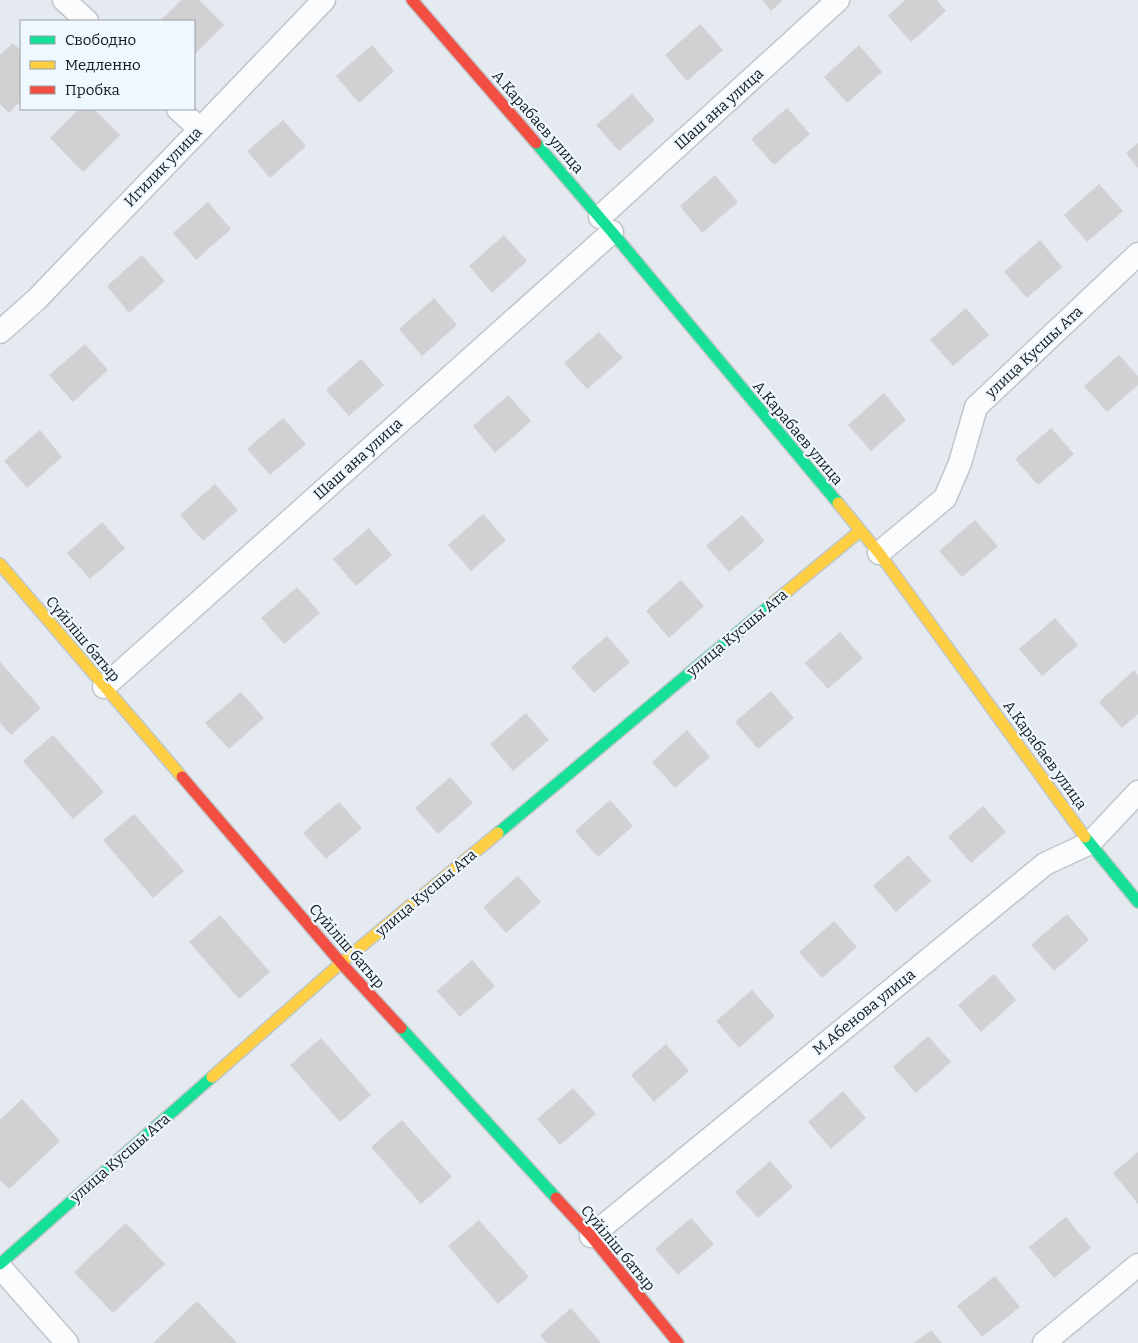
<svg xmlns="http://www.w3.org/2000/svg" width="1138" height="1343" font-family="Bitter,serif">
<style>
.building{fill:#d1d1d4}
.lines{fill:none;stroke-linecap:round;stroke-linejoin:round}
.street-casing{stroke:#c1c6ca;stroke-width:25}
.fast-casing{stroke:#c1c6ca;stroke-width:14}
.slow-casing{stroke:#c1c6ca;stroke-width:14}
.jam-casing{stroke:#c1c6ca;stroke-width:14}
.street{stroke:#fbfcfd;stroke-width:22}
.fast{stroke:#16e098;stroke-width:11}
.slow{stroke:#ffcf43;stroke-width:11}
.jam{stroke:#f24e42;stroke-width:11}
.labels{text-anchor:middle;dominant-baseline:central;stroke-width:4.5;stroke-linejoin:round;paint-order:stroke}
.street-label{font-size:15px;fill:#14181b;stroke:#eff8ff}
</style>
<rect width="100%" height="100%" fill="#e4eaf0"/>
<g class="building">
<path d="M181,0h18l25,25 -30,30v-34h-34z"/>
<path d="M762,0h21l-12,11z"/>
<path d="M905,0h32l9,11 -35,31 -23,-26z"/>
<path d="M700,24l23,26 -36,31 -22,-26z"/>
<path d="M13,43l8,8v50l-12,12 -9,-9v-49z"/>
<path d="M372,45l22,26 -35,32 -23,-27z"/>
<path d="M859,45l23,27 -35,31 -23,-26z"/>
<path d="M632,94l23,26 -36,31 -23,-26z"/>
<path d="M787,108l23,26 -36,31 -23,-26z"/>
<path d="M79,109h15l26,26 -37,37 -33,-34z"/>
<path d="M283,120l23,26 -36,32 -23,-27z"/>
<path d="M1138,143v25l-12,-15z"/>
<path d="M715,175l23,27 -36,31 -22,-27z"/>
<path d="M1099,184l24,27 -36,31 -23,-27z"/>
<path d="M208,202l23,27 -35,31 -23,-27z"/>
<path d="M504,235l23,26 -35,32 -23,-27z"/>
<path d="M1040,240l22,27 -35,31 -23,-26z"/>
<path d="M142,255l23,26 -36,32 -22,-27z"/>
<path d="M434,298l23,27 -35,31 -23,-27z"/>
<path d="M966,308l23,27 -36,31 -23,-26z"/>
<path d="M599,332l24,26 -36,31 -23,-26z"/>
<path d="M85,344l23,26 -35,32 -24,-27z"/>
<path d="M1119,355l19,21v9l-31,27 -23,-26z"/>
<path d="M361,359l23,26 -35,31 -23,-26z"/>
<path d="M884,393l22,27 -35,31 -23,-26z"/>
<path d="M508,395l23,26 -36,32 -22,-27z"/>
<path d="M283,418l23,26 -36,31 -23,-26z"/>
<path d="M1051,428l23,26 -36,31 -23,-26z"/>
<path d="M40,430l22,27 -35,31 -23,-27z"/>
<path d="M215,484l23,26 -35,31 -23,-26z"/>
<path d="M483,514l23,26 -35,31 -23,-26z"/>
<path d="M742,515l23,26 -36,31 -23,-26z"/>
<path d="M975,520l23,26 -36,31 -23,-26z"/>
<path d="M102,522l23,26 -35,31 -23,-26z"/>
<path d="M369,528l23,27 -36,31 -23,-27z"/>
<path d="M681,580l23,26 -35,32 -23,-27z"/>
<path d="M297,587l23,26 -36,31 -23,-26z"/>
<path d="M1055,618l23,27 -36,31 -23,-27z"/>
<path d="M840,632l23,26 -35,31 -23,-26z"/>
<path d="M607,636l23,26 -36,31 -23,-26z"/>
<path d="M0,662l41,46 -30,27 -11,-12z"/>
<path d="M1134,670l4,5v39l-16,14 -23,-26z"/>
<path d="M771,691l23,27 -36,31 -23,-27z"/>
<path d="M241,692l23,26 -35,31 -24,-26z"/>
<path d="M526,713l23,27 -36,31 -23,-27z"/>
<path d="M687,730l23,27 -35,31 -23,-26z"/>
<path d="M53,735l51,57 -31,27 -50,-58z"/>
<path d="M450,777l23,26 -35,31 -23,-26z"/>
<path d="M610,800l23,26 -35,31 -23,-26z"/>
<path d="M339,802l23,26 -36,31 -23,-26z"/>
<path d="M983,806l23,26 -35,31 -23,-26z"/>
<path d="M134,814l50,57 -31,27 -50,-58z"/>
<path d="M908,855l23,26 -35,31 -23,-26z"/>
<path d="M518,876l23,26 -35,31 -23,-26z"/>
<path d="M1067,914l22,26 -35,31 -23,-26z"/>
<path d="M220,915l50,57 -31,27 -50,-57z"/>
<path d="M834,921l23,26 -35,31 -23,-26z"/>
<path d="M472,960l23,26 -35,31 -23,-26z"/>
<path d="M994,974l22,26 -35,32 -23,-27z"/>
<path d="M752,990l23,26 -36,32 -23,-27z"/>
<path d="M928,1036l23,26 -35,31 -23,-26z"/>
<path d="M321,1038l50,57 -31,27 -50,-57z"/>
<path d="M666,1044l23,27 -35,31 -23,-27z"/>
<path d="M573,1088l23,26 -36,31 -23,-26z"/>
<path d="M843,1091l23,27 -35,31 -23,-27z"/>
<path d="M22,1099l38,42 -51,48 -9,-9v-60z"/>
<path d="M402,1120l50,57 -31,27 -50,-57z"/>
<path d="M1138,1152v52l-25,-31z"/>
<path d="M770,1161l23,26 -35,31 -23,-26z"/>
<path d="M1066,1217l25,31 -37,30 -25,-31z"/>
<path d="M691,1218l23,26 -36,31 -23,-26z"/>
<path d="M479,1220l50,57 -31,27 -50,-58z"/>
<path d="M126,1223l39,41 -52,49 -39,-41z"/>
<path d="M995,1276l25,31 -38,30 -25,-31z"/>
<path d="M197,1301l40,42h-84z"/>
<path d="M571,1308l30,35h-54l-7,-8z"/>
<path d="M931,1330l11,13h-28z"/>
</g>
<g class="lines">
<g class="street-casing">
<g id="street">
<path d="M64,0l23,21"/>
<path d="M178,109l22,20"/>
<path d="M600,217l238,-217"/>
<path d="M0,332l37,-33 287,-299"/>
<path d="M879,553l66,-55 15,-35 16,-56 162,-153"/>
<path d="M104,687l508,-455"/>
<path d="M591,1236l454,-372 45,-21 48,-51"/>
<path d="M0,1267l67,76"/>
<path d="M1044,1343l94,-78"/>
</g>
</g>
<g class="fast-casing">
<g id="fast">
<path d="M536,143l76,89 226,271"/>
<path d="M498,833l275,-230"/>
<path d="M1085,837l53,65"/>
<path d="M401,1028l155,170"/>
<path d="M0,1264l212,-187"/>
</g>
</g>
<g class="slow-casing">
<g id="slow">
<path d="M838,503l41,50 206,284"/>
<path d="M0,564l182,213"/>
<path d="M773,603l87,-72"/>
<path d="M212,1077l129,-114 157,-130"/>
</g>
</g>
<g class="jam-casing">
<g id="jam">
<path d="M412,0l124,143"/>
<path d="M182,777l159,186 60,65"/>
<path d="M556,1198l35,38 87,107"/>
</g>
</g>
<use href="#street" class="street"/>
<use href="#fast" class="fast"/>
<use href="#slow" class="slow"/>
<use href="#jam" class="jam"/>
</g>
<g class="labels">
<g class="street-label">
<text transform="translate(719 109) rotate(-42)">Шаш ана улица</text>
<text transform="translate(538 122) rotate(49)">А.Карабаев улица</text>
<text transform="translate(163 167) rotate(-46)">Игилик улица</text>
<text transform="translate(1034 352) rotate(-43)">улица Кусшы Ата</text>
<text transform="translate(798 433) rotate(50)">А.Карабаев улица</text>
<text transform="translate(358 459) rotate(-42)">Шаш ана улица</text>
<text transform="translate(737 633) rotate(-40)">улица Кусшы Ата</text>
<text transform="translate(83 639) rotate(50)">Сүйіліш батыр</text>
<text transform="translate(1045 755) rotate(54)">А.Карабаев улица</text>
<text transform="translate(426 893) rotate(-40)">улица Кусшы Ата</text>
<text transform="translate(347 946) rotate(49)">Сүйіліш батыр</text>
<text transform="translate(864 1012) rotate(-39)">М.Абенова улица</text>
<text transform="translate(120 1158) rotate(-41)">улица Кусшы Ата</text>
<text transform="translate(618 1248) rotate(50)">Сүйіліш батыр</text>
</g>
</g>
<rect x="20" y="20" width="175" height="90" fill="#eff8ff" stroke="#979ea4"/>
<rect x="30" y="36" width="25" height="8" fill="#16e098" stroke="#979ea4"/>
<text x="65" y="45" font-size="15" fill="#14181b">Свободно</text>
<rect x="30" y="61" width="25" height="8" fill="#ffcf43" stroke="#979ea4"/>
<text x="65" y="70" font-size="15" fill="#14181b">Медленно</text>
<rect x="30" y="86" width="25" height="8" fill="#f24e42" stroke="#979ea4"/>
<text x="65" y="95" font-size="15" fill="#14181b">Пробка</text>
</svg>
